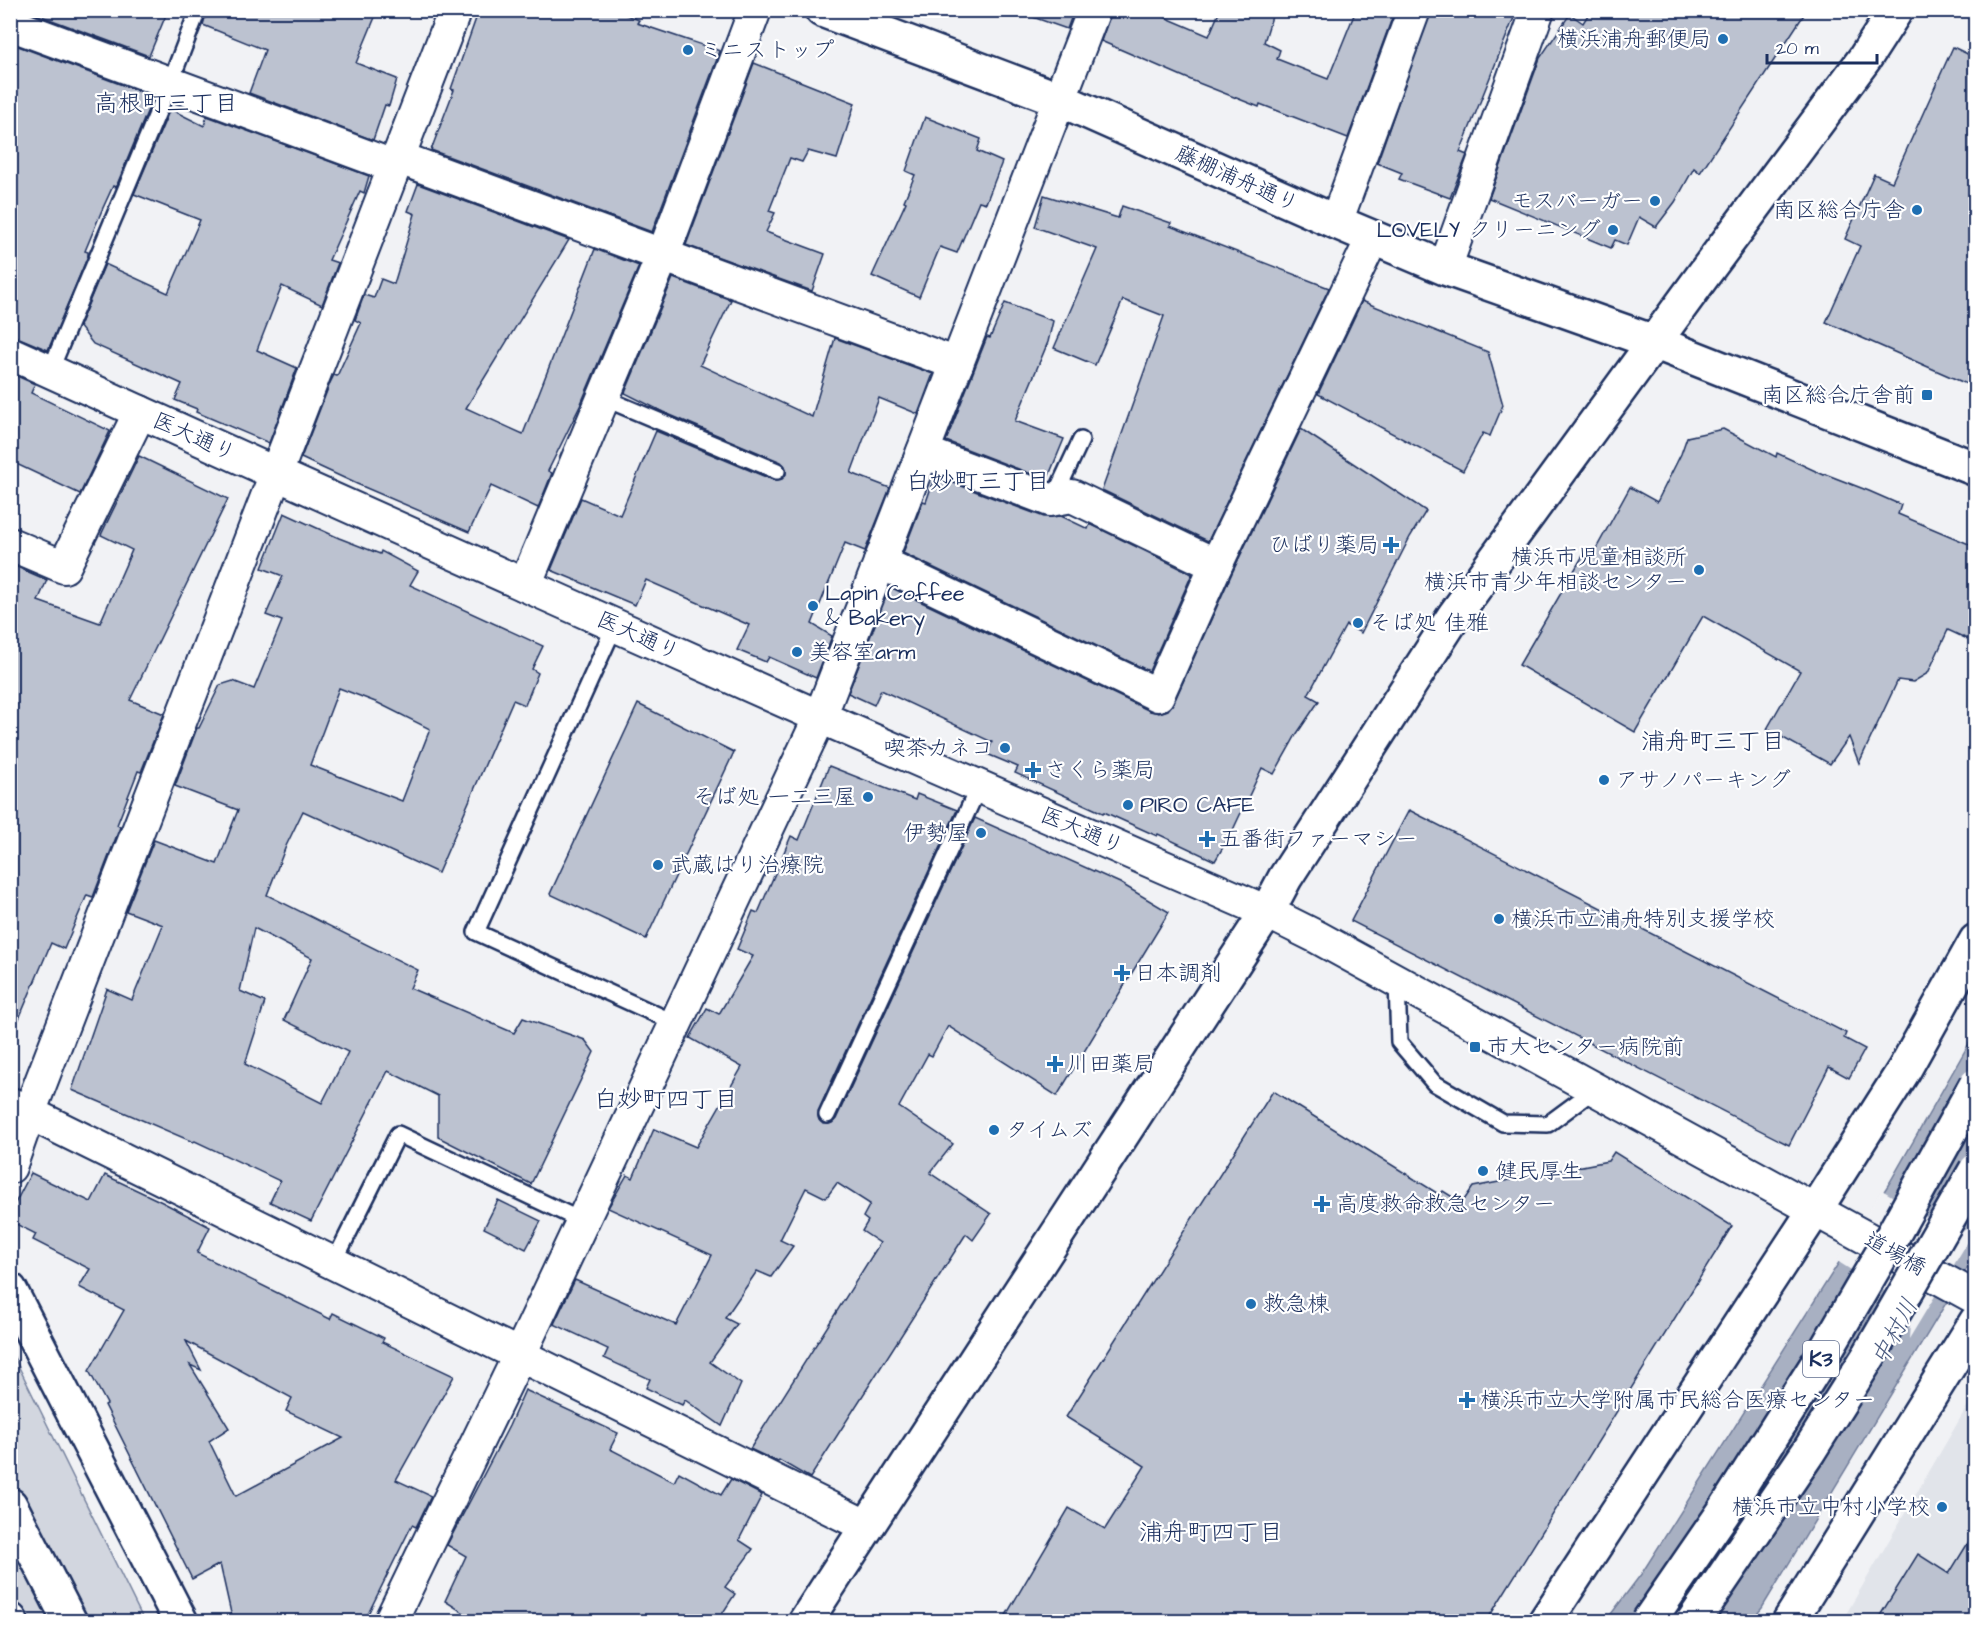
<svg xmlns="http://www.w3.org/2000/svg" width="1986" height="1632" font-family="'Architects Daughter','Klee One',sans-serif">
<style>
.built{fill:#e1e4ea}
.green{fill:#d2d6df;stroke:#76829e;stroke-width:1.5}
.water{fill:#a8b0c2;stroke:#707c9a;stroke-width:1.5}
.pier{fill:#f1f2f5}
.building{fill:#bcc2d0;stroke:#1b2f5e;stroke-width:1.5;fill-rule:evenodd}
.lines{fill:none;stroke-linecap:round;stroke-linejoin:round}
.lane-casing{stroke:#1b2f5e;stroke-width:20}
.street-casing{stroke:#1b2f5e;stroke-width:36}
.secondary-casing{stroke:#1b2f5e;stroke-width:38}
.primary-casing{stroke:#1b2f5e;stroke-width:38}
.highway-casing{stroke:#1b2f5e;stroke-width:38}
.lane{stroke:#fff;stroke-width:15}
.street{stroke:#fff;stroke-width:32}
.secondary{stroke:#fff;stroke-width:33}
.primary{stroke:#fff;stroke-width:33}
.highway{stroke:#fff;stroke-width:33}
.highway-bridge-casing{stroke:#1b2f5e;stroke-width:38;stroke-linecap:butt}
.highway-bridge{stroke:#fff;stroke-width:33}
.poi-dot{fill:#1f6fb2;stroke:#fff;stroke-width:2}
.labels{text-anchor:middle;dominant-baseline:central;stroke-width:4.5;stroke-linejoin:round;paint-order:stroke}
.shield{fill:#fff;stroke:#5f6d8e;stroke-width:1.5}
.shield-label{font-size:21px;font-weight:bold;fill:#1b2f5e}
.poi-label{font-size:22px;fill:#1b2f5e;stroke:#fff;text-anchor:start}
.street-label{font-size:22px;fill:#1b2f5e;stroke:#fff}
.neighbourhood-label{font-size:24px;fill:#1b2f5e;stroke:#fff}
.water-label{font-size:24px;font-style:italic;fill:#4c5c81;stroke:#fff}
</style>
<rect width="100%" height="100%" fill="#f1f2f5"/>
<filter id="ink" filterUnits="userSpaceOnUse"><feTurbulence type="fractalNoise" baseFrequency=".0167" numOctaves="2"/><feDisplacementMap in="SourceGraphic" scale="12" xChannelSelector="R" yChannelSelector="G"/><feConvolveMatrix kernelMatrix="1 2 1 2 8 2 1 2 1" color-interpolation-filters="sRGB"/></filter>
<g filter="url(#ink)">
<path class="built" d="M1975,1393v228h-133z"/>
<path class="green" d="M11,1351l133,270h-133z"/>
<path class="water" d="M1975,1033v222l-213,353 -11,13 -146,1 37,-49 248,-391z"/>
<path class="pier" d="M1882,1190l74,45 19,-11v6l-66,109 2,-31 -74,-47z"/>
<g class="building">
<path d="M25,10h143l-19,46z"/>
<path d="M207,10h171l-22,53 41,16 -8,27 -4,-1 -12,35 -124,-47 16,-43 -62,-25z"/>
<path d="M479,10h135l25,10 -2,3 83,28 -68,181 -221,-82 23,-60 -3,-1z"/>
<path d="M1028,10h46l-7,19 -40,-14z"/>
<path d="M1112,10h36l61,26 11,-26h54l-10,32 16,8 -3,9 51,20 28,-69h39l-47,128 -88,-34 -1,3 -68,-27 -90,-39z"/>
<path d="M1431,10h86l-57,142 7,3 -17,43 -51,-19 3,-6 -25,-10z"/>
<path d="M1591,10h216l-107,163 -6,-5 -19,34 -19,25 -17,-10 -12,28 -12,-5 -4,8 -122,-50 51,-140 30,-44 13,9z"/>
<path d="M10,43l142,53 -1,4h1l-36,87 -3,-1 -11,24 -17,41 3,1v4l-40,94 -31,-13 -7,-2z"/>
<path d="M1953,47l23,11v330l-150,-66 34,-76 -15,-7 29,-65 18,8z"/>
<path d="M754,63l101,40 -18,56 -29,-8 -6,11 -12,-4 -21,53 6,2 -9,19 59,22 -13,37 -126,-46z"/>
<path d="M170,109l34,17 3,-10 162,60 -5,17 -4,-2 -31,69 9,3 -16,42 -40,-19 -25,64 40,18 -28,75 -73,-31 1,-3 -22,-9 7,-16 -89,-40 -14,-18 26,-62 63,29 32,-73 -66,-26z"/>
<path d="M925,117l56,22 -4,12 25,11 -16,41 -7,-2 -22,52 -17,-6 -21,50 -47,-21 34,-74 -2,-1 11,-26 -9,-4z"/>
<path d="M418,184l151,56 -103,168 57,26 72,-185 44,17 -59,140 -32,65 4,2 -14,35 -47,-22 -22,46 -112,-48 -56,-26 29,-75 4,-8 3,1 24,-53 -6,-3 9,-25 10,3 7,-19 13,5 21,-70 -7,-3z"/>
<path d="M1044,195l74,23 4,-12 49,17 -1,3 159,62 -121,253 -106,-51 62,-174 -41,-16 -28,65 -41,-17 43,-99 -62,-22z"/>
<path d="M673,278l58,22 -31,65 112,52 23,-79 98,36 -15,40 -39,-16 -28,75 39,15 -25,63 -20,-8 -33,81 20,12 -16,42 -47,-21 -3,5 -29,-12 12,-25 -103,-45 -11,25 -84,-35 30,-72 39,17 36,-84 117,49 9,-1 4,-5 -1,-8 -4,-4 -118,-50 -38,-19z"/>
<path d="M1362,301l126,51 15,53 -13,31 -7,-3 -20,38 -145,-77z"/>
<path d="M1005,303l48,18 -5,21 -33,79 49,18 -17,41 -101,-39 41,-104 3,1z"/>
<path d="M10,373l25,11 -4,9 79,38 -30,63 -70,-33z"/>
<path d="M1301,429l125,82 -16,26 -49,96 -15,-8 -38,70 11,6 -23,34 -22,39 -12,-6 -30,64 -17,29 -57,-27 -1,2 -53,-24 -1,1 -88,-40 3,-6 -31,-13 5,-12 -111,-52 -7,15 -26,-12 42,-106 260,124 9,2 9,-3 6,-8 58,-129z"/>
<path d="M1723,429l53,28 1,-4 47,22 1,-1 44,17 32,14 -3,9 78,33v96l-28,-13 -20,43 -15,9 -15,-2 -39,83 -10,-26 -19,27 -63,-35 33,-58 -97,-55 -68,116 -116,-67 66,-113 7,4 38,-69 27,15 24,-48 6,-17z"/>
<path d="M139,456l89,43 -98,201 34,14 -23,58 -3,-1 -21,54 3,2 -27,70 -6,-2 -23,54 -13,-6 -41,97v-476l37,16 -9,21 62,22 32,-73 -31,-15z"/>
<path d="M935,476l109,41 17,-1 27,13 2,-5 102,50 -43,97 -246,-118 20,-52 3,1z"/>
<path d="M284,513l55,25 41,16 1,-3 37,20 -8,14 133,61 -11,23 6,4 -13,32 -12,-5 -75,173 -135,-62 -17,35 -19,49 151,75 -8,18 104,45 9,-15 62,22 9,12 -63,132 -93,-47v-41l-50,-25 -77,150 -41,-19 10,-21 -85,-40 -2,1 -121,-52 35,-101 25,11 31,-75 -37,-14 28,-71 63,24 21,-54 -63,-24 22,-58h2l21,-43 13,-4 21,8 28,-68 -16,-6 17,-39 -21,-8zM339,688l39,15 52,26 -28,72 -92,-36zM254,928l58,30 -28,62 64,32 -26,51 -77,-39 20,-62 -25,-11z"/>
<path d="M638,704l96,48 -88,187 -96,-45z"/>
<path d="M829,766l86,34 2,-6 40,16 -139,301 1,9 4,4 9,-1 4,-4 139,-301 145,65 49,29 -112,184 -109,-70 -16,30 -4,-2 -29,53 54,37 -23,29 61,41 -18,26 -7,-6 -156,244 -31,-18 -1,2 -28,-13 130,-206 -18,-12 6,-10 -5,-4 7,-13 -33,-21 -11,15 -20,-10 -26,52 13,6 -22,31 -14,-6 -32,47 12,6 -27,38 31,22 -19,42 -37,-26 -3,5 -36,-17 4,-9 -46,-21 4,-9 -54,-25 21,-44 101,45 36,-70 -104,-47 19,-33 6,3 21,-49 42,18 46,-80 -52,-29 17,-30 12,6 34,-58 -16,-7 16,-38 5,2 33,-77 8,4z"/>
<path d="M1409,810l437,223 -2,5 21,11 -16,29 -20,-11 -40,78 -438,-224z"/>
<path d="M1273,1091l167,104 3,-4 19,12 11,-16 135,-26 6,-9 118,74 -246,396h-484l67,-114 36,21 40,-63 -79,-49z"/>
<path d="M31,1173l60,29 14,-27 57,27 48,25 -13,26 133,66 3,-6 51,25 -2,4 72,34 -58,104 35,16 -15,31 -4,-2 -48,97h-131l-13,-58 -28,15 -87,-174 2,-1 -18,-33 35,-61 -45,-23 11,-18 -57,-29 3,-6 -26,-13v-8zM186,1341l106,57 -6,13 57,27 -107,58 -27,-55 20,-13 -39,-63 11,5z"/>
<path d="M498,1200l43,21 -15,28 -42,-21z"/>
<path d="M525,1390l93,43 -8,16 64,33 5,-10 42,23 10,-16 31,16 -23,45 14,9 -28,38 10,7 -18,28h-239l-33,-21 21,-45 -19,-11 62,-119z"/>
<path d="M1976,1530v92h-100l42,-68 31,20z"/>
</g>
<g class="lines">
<g class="lane-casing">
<g id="lane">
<path d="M50,371l120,-288 28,-73"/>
<path d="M604,398l173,73"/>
<path d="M1069,494l-11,-5 23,-49"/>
<path d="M615,625l-139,307 199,91"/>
<path d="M1397,982l2,60 35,41 69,40 45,1 46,-34"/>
<path d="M827,1115l152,-329"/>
<path d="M334,1262l64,-128 184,87"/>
</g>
</g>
<g class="street-casing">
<g id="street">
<path d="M10,24l383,142"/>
<path d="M397,157l560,207"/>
<path d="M1336,222l78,-212"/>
<path d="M1445,268l93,-258"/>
<path d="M10,353l280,127 530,237 447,195 50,25 659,361"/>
<path d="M923,452l127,48 22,-4 144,69"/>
<path d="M10,544l54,23 76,-155"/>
<path d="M880,562l278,133 58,-130 157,-328"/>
<path d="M525,585l138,-330 92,-245"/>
<path d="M11,1104l855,422"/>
<path d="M10,1167l19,-54 426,-1103"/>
<path d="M390,1622l130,-268 300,-637 274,-707"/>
</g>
</g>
<g class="secondary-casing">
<g id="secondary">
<path d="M822,10l239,90 275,122 109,46 209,74 322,127"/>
<path d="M10,1290l171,332"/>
<path d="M1545,1622l270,-412 89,-140 72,-129"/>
<path d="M1789,1622l187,-300"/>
</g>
</g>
<g class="primary-casing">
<path id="primary" d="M805,1622l462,-710 18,-34 169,-262 250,-342 161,-216 31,-48"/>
</g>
<g class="highway-casing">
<g id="highway">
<path d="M10,1505l60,117"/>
<path d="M10,1620l1,2"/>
</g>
</g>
<use href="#lane" class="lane"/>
<use href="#street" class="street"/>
<use href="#secondary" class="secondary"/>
<use href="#primary" class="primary"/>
<use href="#highway" class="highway"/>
<g class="highway-bridge-casing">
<g id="highway-bridge">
<path d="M1648,1622l75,-109 97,-153 73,-125 83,-150"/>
<path d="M1693,1622l116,-171 61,-97 106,-184"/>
</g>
</g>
<use href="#highway-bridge" class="highway-bridge"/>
</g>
</g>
<g class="poi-dot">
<circle cx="1723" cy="39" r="6"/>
<circle cx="688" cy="50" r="6"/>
<circle cx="1655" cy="201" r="6"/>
<circle cx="1917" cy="210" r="6"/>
<circle cx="1613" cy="230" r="6"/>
<rect x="1921" y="389" width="12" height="12" rx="3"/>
<path d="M1388 536h6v6h6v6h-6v6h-6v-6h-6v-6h6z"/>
<circle cx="1699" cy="570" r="6"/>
<circle cx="813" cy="606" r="6"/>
<circle cx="1358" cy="623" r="6"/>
<circle cx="797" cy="652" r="6"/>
<circle cx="1005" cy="748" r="6"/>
<path d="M1030 761h6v6h6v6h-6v6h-6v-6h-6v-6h6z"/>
<circle cx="1604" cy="780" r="6"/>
<circle cx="868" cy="797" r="6"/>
<circle cx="1128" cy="805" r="6"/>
<circle cx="981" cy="833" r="6"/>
<path d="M1204 830h6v6h6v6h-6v6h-6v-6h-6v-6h6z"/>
<circle cx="658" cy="865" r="6"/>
<circle cx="1499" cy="919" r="6"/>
<path d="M1119 964h6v6h6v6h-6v6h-6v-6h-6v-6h6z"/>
<rect x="1469" y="1041" width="12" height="12" rx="3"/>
<path d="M1052 1055h6v6h6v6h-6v6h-6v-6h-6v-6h6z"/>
<circle cx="994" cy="1130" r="6"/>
<circle cx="1483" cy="1171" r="6"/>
<path d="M1319 1195h6v6h6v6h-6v6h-6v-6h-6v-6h6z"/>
<circle cx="1251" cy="1304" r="6"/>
<path d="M1464 1391h6v6h6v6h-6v6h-6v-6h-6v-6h6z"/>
<circle cx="1942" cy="1507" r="6"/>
</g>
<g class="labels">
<rect class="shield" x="1803" y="1341" width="36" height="36" rx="4.5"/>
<g class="shield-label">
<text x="1821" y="1359">K3</text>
</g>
<g class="poi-label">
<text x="1711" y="39" text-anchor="end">横浜浦舟郵便局</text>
<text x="700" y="50">ミニストップ</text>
<text x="1643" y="201" text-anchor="end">モスバーガー</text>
<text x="1905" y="210" text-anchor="end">南区総合庁舎</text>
<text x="1601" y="230" text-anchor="end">LOVELY クリーニング</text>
<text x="1915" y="395" text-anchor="end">南区総合庁舎前</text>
<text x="1379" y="545" text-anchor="end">ひばり薬局</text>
<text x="1687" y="557" text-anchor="end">横浜市児童相談所<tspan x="1687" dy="25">横浜市青少年相談センター</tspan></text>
<text x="825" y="593">Lapin Coffee<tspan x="825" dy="25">&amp; Bakery</tspan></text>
<text x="1370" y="623">そば処 佳雅</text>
<text x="809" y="652">美容室arm</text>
<text x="993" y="748" text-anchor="end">喫茶カネコ</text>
<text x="1045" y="770">さくら薬局</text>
<text x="1616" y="780">アサノパーキング</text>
<text x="856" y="797" text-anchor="end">そば処 一二三屋</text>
<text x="1140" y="805">PIRO CAFE</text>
<text x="969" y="833" text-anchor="end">伊勢屋</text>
<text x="1219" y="839">五番街ファーマシー</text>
<text x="670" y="865">武蔵はり治療院</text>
<text x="1511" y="919">横浜市立浦舟特別支援学校</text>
<text x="1134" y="973">日本調剤</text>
<text x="1487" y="1047">市大センター病院前</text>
<text x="1067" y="1064">川田薬局</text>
<text x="1006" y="1130">タイムズ</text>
<text x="1495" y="1171">健民厚生</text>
<text x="1336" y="1204">高度救命救急センター</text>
<text x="1263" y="1304">救急棟</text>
<text x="1480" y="1400">横浜市立大学附属市民総合医療センター</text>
<text x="1930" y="1507" text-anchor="end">横浜市立中村小学校</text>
</g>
<g class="street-label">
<text transform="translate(1237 179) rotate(24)">藤棚浦舟通り</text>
<text transform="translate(194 437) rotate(24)">医大通り</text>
<text transform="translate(638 636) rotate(24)">医大通り</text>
<text transform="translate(1082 831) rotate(23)">医大通り</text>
<text transform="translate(1895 1254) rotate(29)">道場橋</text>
</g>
<g class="neighbourhood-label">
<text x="166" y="104">高根町三丁目</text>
<text x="978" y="482">白妙町三丁目</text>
<text x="1713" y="742">浦舟町三丁目</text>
<text x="666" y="1100">白妙町四丁目</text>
<text x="1211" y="1533">浦舟町四丁目</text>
</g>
<g class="water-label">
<text transform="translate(1895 1332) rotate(-62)">中村川</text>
</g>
</g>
<rect width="1986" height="1632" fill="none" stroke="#fff" stroke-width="36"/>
<rect x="18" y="18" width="1950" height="1596" fill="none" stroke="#1b2f5e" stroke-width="2" filter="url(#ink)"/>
<path d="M1767 54v9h110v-9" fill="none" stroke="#1b2f5e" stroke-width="3"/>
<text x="1776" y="54" font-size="18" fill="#1b2f5e" stroke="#ffffff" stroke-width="4.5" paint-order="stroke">20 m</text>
</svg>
